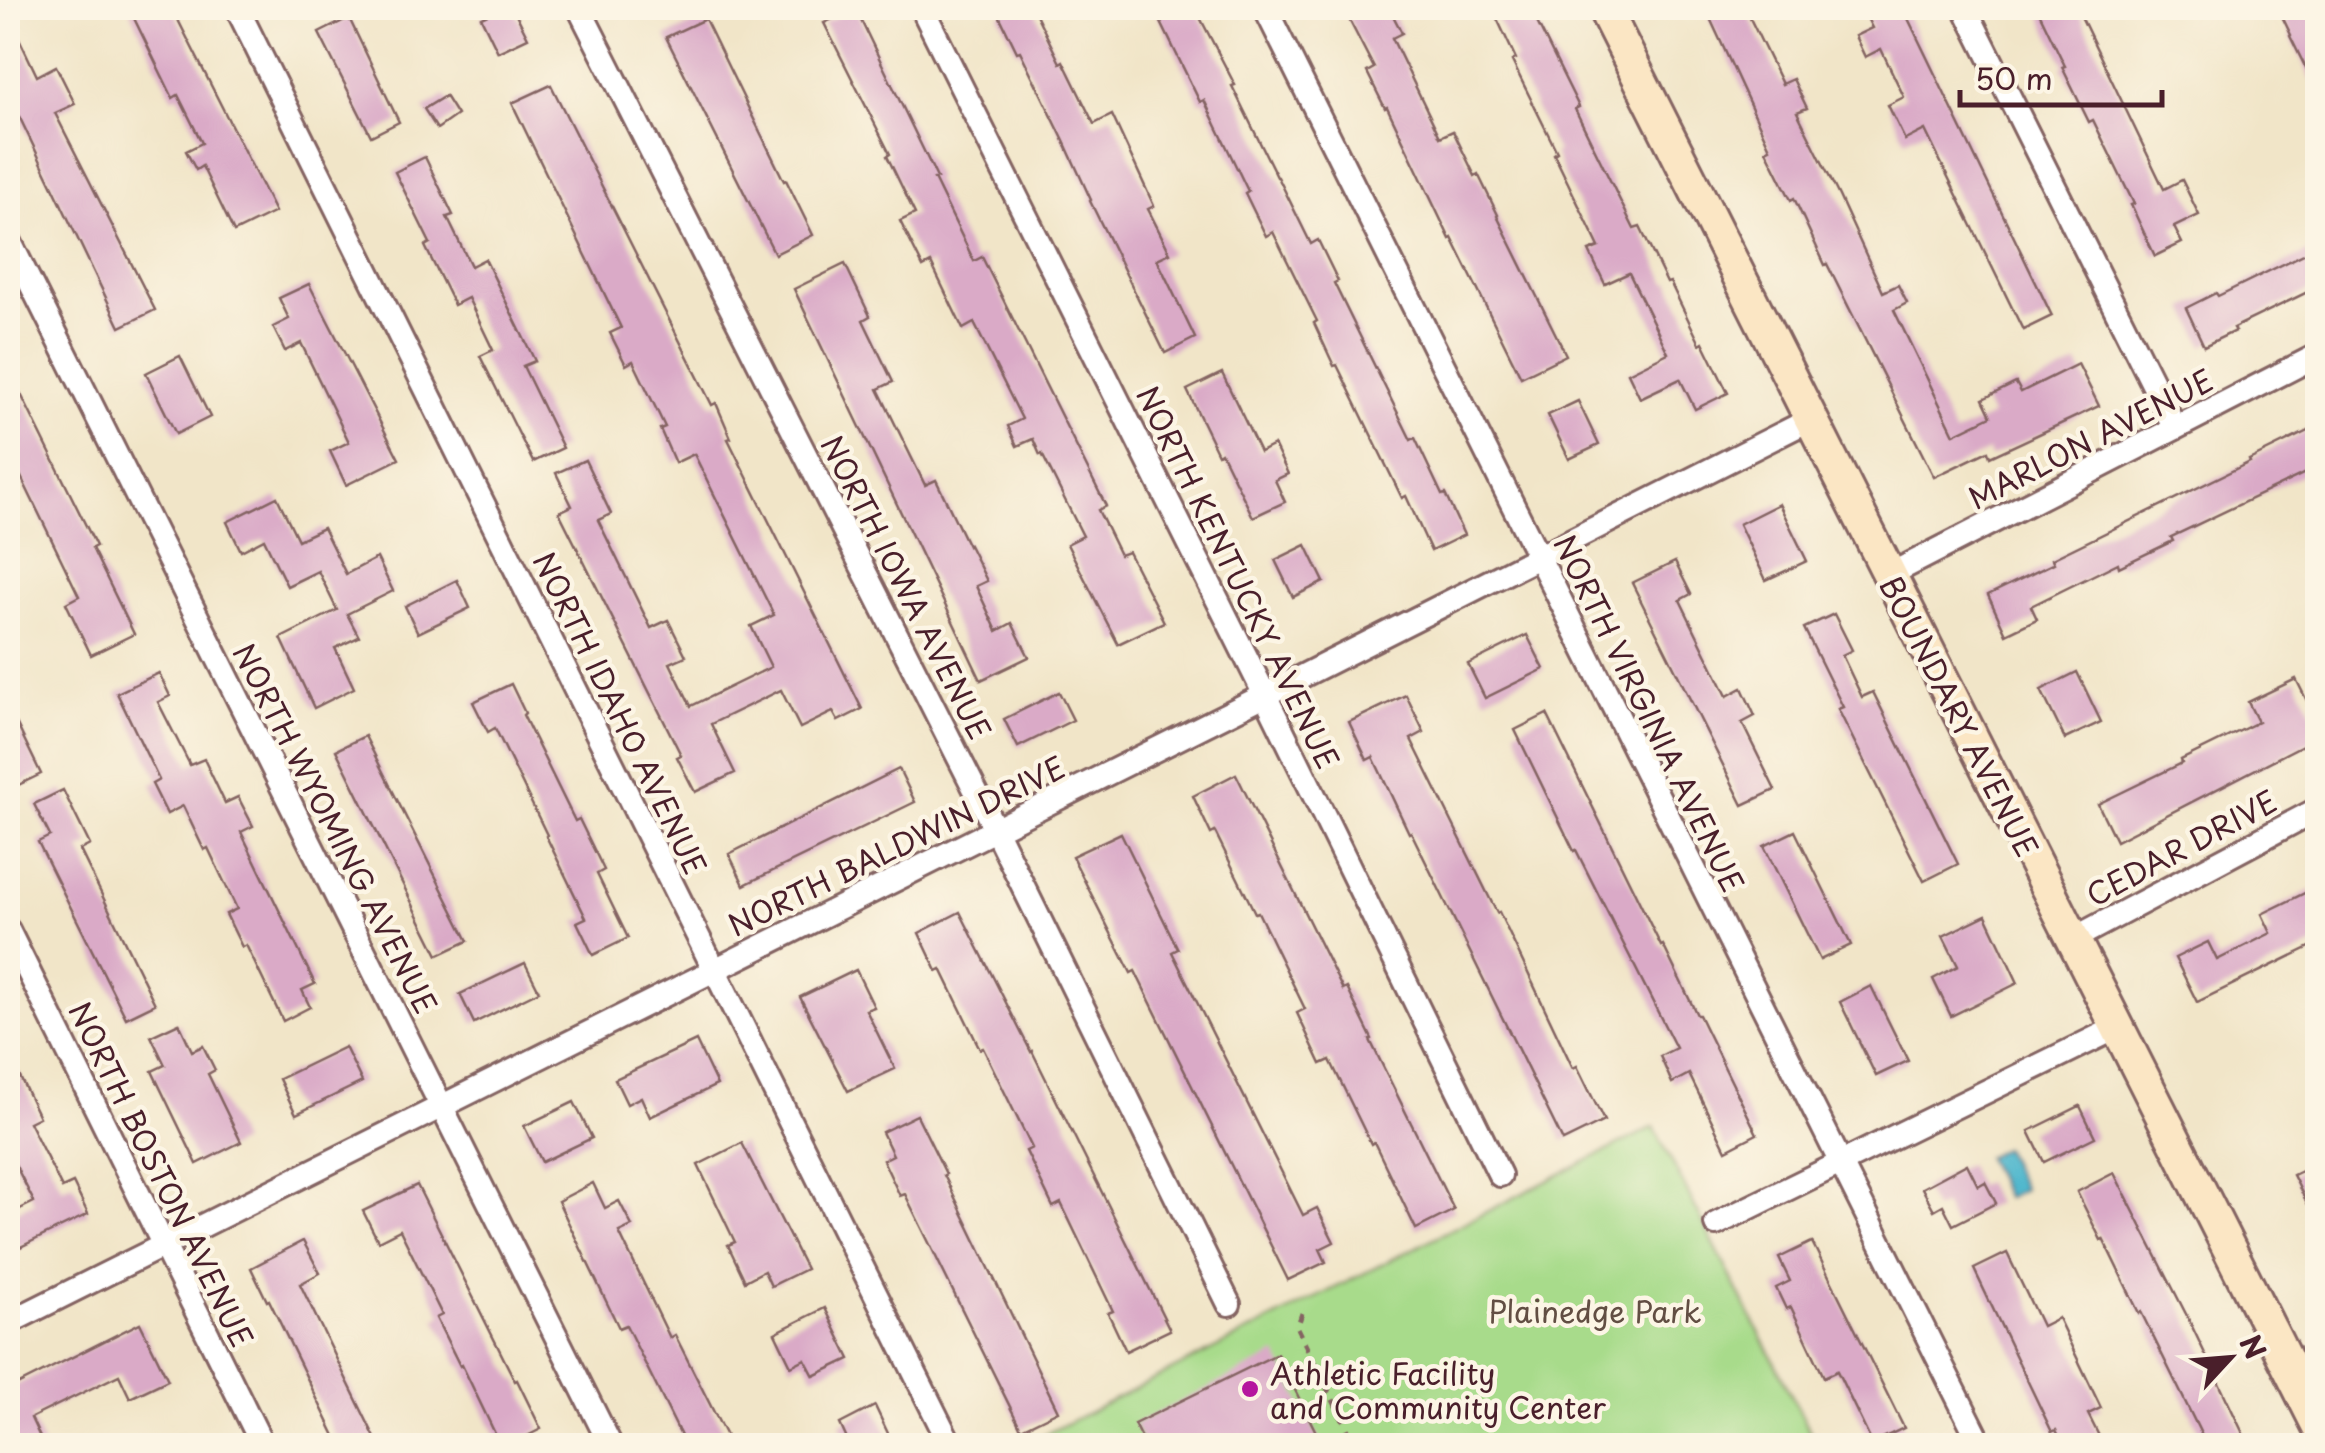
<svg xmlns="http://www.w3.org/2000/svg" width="2325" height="1453" font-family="'Playpen Sans',sans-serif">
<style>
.green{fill:#a8db8b;stroke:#797d5b;stroke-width:2.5}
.water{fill:#4fb7cd;stroke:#4c6b7c;stroke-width:2.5}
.building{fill:#daaac7}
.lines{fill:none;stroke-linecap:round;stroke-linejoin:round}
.street-casing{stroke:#846462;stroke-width:28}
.secondary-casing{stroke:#846462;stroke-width:38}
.path{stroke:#846462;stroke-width:5;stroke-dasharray:8 8;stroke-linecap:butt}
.street{stroke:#fff;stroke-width:22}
.secondary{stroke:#fbe6c4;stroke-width:32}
.poi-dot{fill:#b5179e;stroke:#fcf5e5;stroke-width:4}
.labels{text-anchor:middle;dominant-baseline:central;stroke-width:9;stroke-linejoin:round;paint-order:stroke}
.street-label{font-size:30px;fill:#4a1f2b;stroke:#fcf5e5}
.park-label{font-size:30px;fill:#624e43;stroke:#fcf5e5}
.poi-label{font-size:30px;fill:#4a1f2b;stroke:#fcf5e5;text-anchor:start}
</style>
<rect width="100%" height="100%" fill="#fcf5e5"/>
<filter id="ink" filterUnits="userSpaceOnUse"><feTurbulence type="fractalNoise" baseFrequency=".01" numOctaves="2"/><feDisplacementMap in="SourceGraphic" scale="20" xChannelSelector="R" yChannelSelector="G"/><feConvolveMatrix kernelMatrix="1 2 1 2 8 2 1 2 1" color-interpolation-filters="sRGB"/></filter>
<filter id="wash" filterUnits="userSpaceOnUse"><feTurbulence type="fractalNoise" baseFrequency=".0048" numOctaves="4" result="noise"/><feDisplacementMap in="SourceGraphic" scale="40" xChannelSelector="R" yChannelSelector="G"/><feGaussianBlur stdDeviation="2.25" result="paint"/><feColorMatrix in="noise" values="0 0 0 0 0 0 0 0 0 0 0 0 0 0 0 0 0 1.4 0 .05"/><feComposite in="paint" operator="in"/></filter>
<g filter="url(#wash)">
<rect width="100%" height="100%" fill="#f1e5c8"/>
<path class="green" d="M1654,1127l163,318 -795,1z"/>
<path class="water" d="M2003,1148l20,41 -17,9 -20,-41z"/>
<g id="blocks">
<g class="building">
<path d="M129,8h43l103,204 -41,20 -32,-66 -6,4 -10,-19 16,-8 -24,-48 -5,3z"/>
<path d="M501,8h12l15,30 -30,14 -17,-35z"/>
<path d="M855,8l82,170 -3,1 40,82 8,-4 124,249 -8,4 22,45 8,-3 36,70 -46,22 -51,-100 16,-8 -41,-82 -2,1 -7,-16 -16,7 -9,-20 14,-7 -48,-96 -11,6 -32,-66 -8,4 -23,-46 15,-7 -28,-58 3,-2 -66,-131z"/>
<path d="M1013,8h20l27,55 3,-2 31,63 18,-9 42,91 -6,3 22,44 -13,6 38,79 -30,15 -75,-152 1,-1 -28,-61 -43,-88 -3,1 -18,-37z"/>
<path d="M1154,8h41l40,77 -3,1 45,91h1l33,67 7,-4 20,41 -4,2 77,157 4,-2 27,57 3,-1 19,41 -33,16 -25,-55 -4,2 -65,-133 -3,1 -20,-43 3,-2 -44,-89 -7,4 -21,-43 3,-2 -44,-91 -4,2z"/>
<path d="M1343,8h29l4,7 13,-7 13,25 -10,5 48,99 13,-6 22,45 3,-2 20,41 -1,1 69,139 -45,22 -69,-139 -2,1 -63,-132 -2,1 -18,-36 7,-4z"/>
<path d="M1492,8h38l49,99 -4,2 59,120 6,-2 27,56 3,-1 30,62 3,-2 25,51 -33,16 -15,-30 -40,19 -12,-25 40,-20 -39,-80 -24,11 -16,-33 10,-4 -45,-93 3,-2 -45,-91 4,-2z"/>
<path d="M1722,8h23l37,76 11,-5 14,29 -10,4 42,84 44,96 15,-7 9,18 -13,7 60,124 37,-18 -8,-17 33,-16 5,9 57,-28 21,42 -109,51 -2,-6 -54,26 -107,-213 -2,1 -31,-67 -3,2 -25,-50 4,-2 -62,-134z"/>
<path d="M1862,8h41l149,308 -29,14 -98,-200 -20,10 -17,-35 16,-8 -23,-48 -16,8 -10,-21 17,-8z"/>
<path d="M2037,8h40l87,181 18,-9 17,35 -25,12 8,16 -27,13 -24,-51 3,-1 -41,-84 -4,2 -27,-55 3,-1z"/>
<path d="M2278,8h40v85l-28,-57 1,-1z"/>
<path d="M8,15l29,61 19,-10 19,38 -20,9 100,197 -35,17 -112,-234z"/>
<path d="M349,18l50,104 -28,14 -52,-103z"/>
<path d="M705,19l79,162 2,-1 27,55 -38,19 -109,-217z"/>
<path d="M551,85l161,320 4,-2 15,35 -3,1 134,270 -24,12 -5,-9 -33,16 -19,-38 -70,34 24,49 -40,19 -18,-35 4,-2 -122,-243 13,-6 -16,-33 29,-13 26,54 -13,6 53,108 17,-8 18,36 -16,7 21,43 80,-39 -20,-41 23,-11 -80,-161 -19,9 -15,-34 5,-2 -32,-66 -7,4 -16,-32 11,-5 -109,-225z"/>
<path d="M445,96l12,19 -20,14 -13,-20z"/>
<path d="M425,157l28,58 -6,2 24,49 14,-7 50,102 -12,5 40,82 -30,14 -53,-106 13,-6 -25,-52 -14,7 -29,-59 5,-3 -35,-71z"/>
<path d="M2318,247v40l-85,41 2,3 -31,15 -18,-38 30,-15 2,3z"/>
<path d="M845,264l25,52 -7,4 30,62 -15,7 47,96 11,-5 32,66 1,-1 18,36 -11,5 21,45 15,-8 17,34 -48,23 -187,-391z"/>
<path d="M309,284l90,175 -53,26 -16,-34 19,-9 -48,-99 -16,8 -12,-24 16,-8 -10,-21z"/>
<path d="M180,356l30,61 -34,17 -30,-61z"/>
<path d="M8,368l88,178 -4,2 42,86 -43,21 -25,-52 13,-7 -71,-146z"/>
<path d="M1222,373l38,79 14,-7 14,29 -13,6 10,22 -32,15 -32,-65 -3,2 -31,-64z"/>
<path d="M1578,401l21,44 -30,14 -21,-44z"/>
<path d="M2318,426v41l-147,70 2,4 -54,26 -1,-4 -87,43 6,13 -31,15 -18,-39 66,-32 -2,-4 198,-97 -1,-2z"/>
<path d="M277,497l21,43 25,-12 23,46 31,-16 16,33 -46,23 12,23 -24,11 19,40 -40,20 -33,-70 56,-28 -19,-39 -31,15 -23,-47 -23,12 -14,-29z"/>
<path d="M1779,504l28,57 -41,19 -27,-56z"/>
<path d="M1306,545l18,37 -31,15 -18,-37z"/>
<path d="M1675,562l16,32 -11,6 47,96 15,-8 13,28 -13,7 33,67 -32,15 -111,-222z"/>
<path d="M457,580l13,28 -52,25 -13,-27z"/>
<path d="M1834,614l18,36 -10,5 20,42 11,-5 85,172 -34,17 -86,-172 5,-2 -39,-79z"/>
<path d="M1527,635l17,34 -59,29 -17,-34z"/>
<path d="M2077,672l24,50 -36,17 -24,-49z"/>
<path d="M159,673l11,23 -12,6 32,63 14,-6 21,44 13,-6 15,29 -12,6 74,152 -13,6 8,17 -27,14 -37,-76 -4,2 -16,-33 11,-5 -29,-61 -4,2 -21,-44 -16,8 -15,-30 7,-4 -42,-87z"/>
<path d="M2296,679l22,44v14l-202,104 -18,-37 84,-41 -1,-3 77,-38 -10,-20z"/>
<path d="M511,684l14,29 -2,2 52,106 4,-2 25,51 -7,4 31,64 -35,17 -16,-33 9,-4 -40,-82 1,-1 -52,-107 -7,4 -15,-30z"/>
<path d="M1059,692l14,28 -55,27 -14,-28z"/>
<path d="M1406,695l18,37 -13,7 86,174 2,-1 74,156 4,-2 27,55 -41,20 -152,-309 -2,1 -36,-76 -6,3 -18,-38z"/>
<path d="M8,706l33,68 -33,16z"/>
<path d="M1547,714l114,232 2,-1 34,70h2l58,119 -31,16 -37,-76 -17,9 -12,-27 16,-8 -100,-198 -2,1 -59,-121z"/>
<path d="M365,736l103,205 -30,14 -102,-205z"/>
<path d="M899,769l16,33 -171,83 -15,-31z"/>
<path d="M1236,774l107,216 4,-2 25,51 -2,1 84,170 -38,19 -42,-87 -3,2 -41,-84 -9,4 -24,-51 8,-4 -47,-97 -3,1 -40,-81 -4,2 -18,-38z"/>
<path d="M63,790l27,55 -10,5 75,154 -29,14 -88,-176 12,-6 -16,-32z"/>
<path d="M1795,831l56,114 -31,15 -56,-114z"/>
<path d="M1121,833l57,116 -6,3 131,263 14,-7 17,34 -14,7 6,13 -38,18 -153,-309 -4,2 -59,-117z"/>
<path d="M2311,890l7,14v39l-121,59 -22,-44 33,-16 9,18 54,-27 -9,-19z"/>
<path d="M960,912l71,140 1,-1 138,279 -44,21 -18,-38 5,-2 -52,-108 -8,4 -27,-56 6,-3 -49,-100 -3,1 -39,-80 -4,2 -18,-38z"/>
<path d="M1986,915l32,68 -67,33 -18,-37 25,-13 -15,-30z"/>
<path d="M525,963l14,28 -65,32 -14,-29z"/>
<path d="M856,970l18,37 -8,3 29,59 -47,22 -48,-94z"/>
<path d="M1871,986l37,75 -32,15 -36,-74z"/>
<path d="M179,1023l13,28 11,-5 12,24 -7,4 33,68 -44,22 -45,-93 13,-6 -14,-29z"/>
<path d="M696,1041l21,44 -67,32 -9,-20 -14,7 -12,-25z"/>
<path d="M345,1047l17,35 -66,32 -17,-35z"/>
<path d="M8,1052l31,65 -10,5 33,66 11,-5 15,31 -80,39v-38l26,-13 -26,-52z"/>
<path d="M574,1102l18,36 -50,24 -18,-36z"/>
<path d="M2080,1106l15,31 -51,25 -15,-31z"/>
<path d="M917,1115l29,59 -2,1 114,236 -37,18 -116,-235 -5,2 -17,-36 10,-5 -11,-23z"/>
<path d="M742,1143l64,126 -35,17 -7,-15 -19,10 -17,-36 7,-3 -37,-77z"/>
<path d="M2318,1163v62l-25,-50z"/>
<path d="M1967,1164l11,22 7,-4 11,21 -43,22 -10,-20 -9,5 -12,-22z"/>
<path d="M2114,1173l73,143 62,130h-42l-66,-134 -2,1 -36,-74 -2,1 -24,-48z"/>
<path d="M593,1183l12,25 14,-7 13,25 -13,6 51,106 5,-3 56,111h-45l-60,-121 -7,3 -61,-127z"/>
<path d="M417,1185l98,196 2,-1 24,49 -34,17h-6l-39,-81 -2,1 -24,-48 6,-3 -42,-85 -22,11 -15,-30z"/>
<path d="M303,1241l17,32 -20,11 79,162h-39l-71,-146 -2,1 -16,-33z"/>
<path d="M1812,1242l92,186 -32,15 -35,-72 -13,6 -33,-70 -5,2 -10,-21 14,-7 -11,-23z"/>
<path d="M2007,1253l35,73 16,-8 43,90 -13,6 16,32h-40l-8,-16 -4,2 -78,-163z"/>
<path d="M825,1308l25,51 -36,17 -9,-17 -14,7 -16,-33z"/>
<path d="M140,1323l28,57 -38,18 -11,-23 -88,43 13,28h-36v-76l7,16z"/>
<path d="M1277,1354l46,92h-178l-11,-22z"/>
<path d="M875,1406l19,40h-44l-10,-22z"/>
</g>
</g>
</g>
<g filter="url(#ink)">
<use href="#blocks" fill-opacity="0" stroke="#846462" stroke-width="2.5"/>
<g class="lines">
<g class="street-casing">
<g id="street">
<path d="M237,8l714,1438"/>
<path d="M579,8l416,821 234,475"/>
<path d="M922,8l343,687 235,480"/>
<path d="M1265,8l717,1438"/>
<path d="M1965,8l210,420"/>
<path d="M8,238l603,1208"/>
<path d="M1889,575l429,-220"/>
<path d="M8,930l255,516"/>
<path d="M2073,939l245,-130"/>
<path d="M1716,1224l402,-197"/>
<path d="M8,1323l1257,-628 546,-276"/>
</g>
</g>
<g class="secondary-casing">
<path id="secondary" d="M1604,8l714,1417"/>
</g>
<path class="path" d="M1302,1313l-5,15 59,118"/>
<use href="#street" class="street"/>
<use href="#secondary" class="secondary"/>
</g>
</g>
<circle class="poi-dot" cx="1250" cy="1389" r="10"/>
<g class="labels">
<g class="street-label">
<text transform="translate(2090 438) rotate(-27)">MARLON AVENUE</text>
<text transform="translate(1239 577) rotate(64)">NORTH KENTUCKY AVENUE</text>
<text transform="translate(907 587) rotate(63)">NORTH IOWA AVENUE</text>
<text transform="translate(621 713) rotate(64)">NORTH IDAHO AVENUE</text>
<text transform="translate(1650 713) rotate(64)">NORTH VIRGINIA AVENUE</text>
<text transform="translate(1960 716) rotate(63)">BOUNDARY AVENUE</text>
<text transform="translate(336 828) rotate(63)">NORTH WYOMING AVENUE</text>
<text transform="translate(896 845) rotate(-26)">NORTH BALDWIN DRIVE</text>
<text transform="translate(2181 847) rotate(-28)">CEDAR DRIVE</text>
<text transform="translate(162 1174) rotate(64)">NORTH BOSTON AVENUE</text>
</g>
<g class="park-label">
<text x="1595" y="1310">Plainedge Park</text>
</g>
<g class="poi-label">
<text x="1270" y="1372">Athletic Facility<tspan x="1270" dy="34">and Community Center</tspan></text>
</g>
</g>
<rect width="2325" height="1453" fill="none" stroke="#fcf5e5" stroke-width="40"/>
<g transform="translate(2230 1358) rotate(64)" stroke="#fcf5e5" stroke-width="8" paint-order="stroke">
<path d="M0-8L18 38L0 25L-18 38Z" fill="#4a1f2b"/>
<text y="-15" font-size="28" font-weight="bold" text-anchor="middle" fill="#4a1f2b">N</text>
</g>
<path d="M1960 90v15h202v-15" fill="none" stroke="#4a1f2b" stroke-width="5"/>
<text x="1975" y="90" font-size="30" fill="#4a1f2b" stroke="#fcf5e5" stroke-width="8" paint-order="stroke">50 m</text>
</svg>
